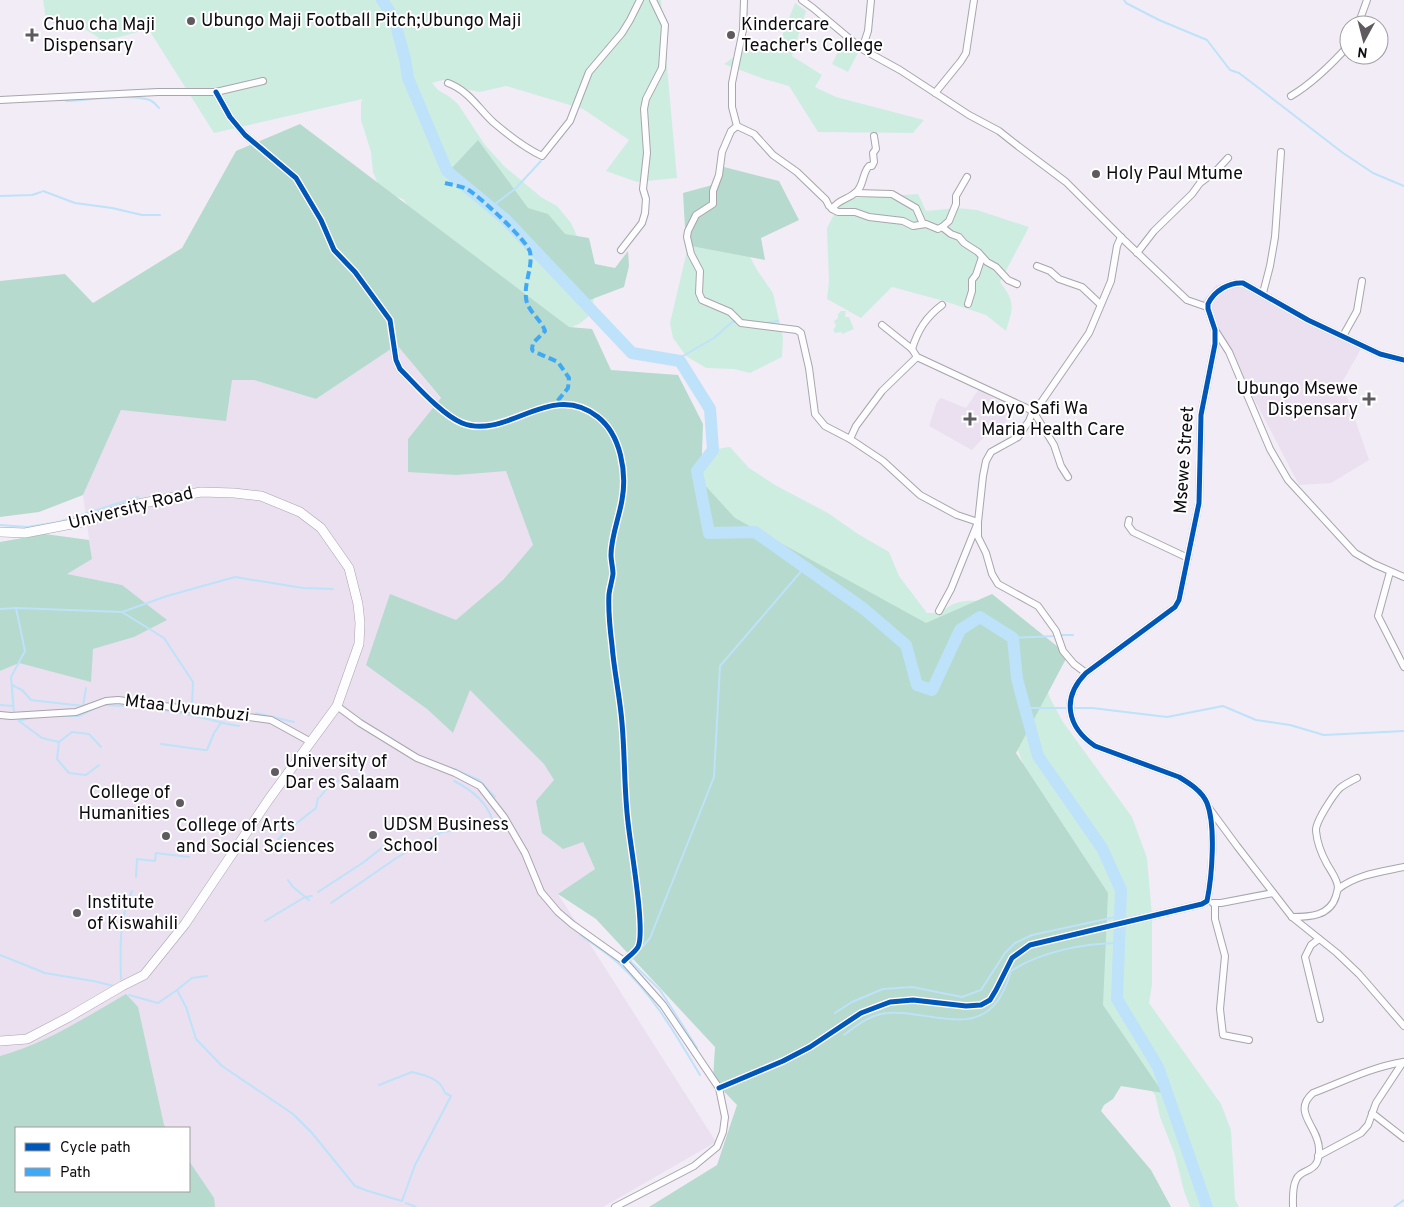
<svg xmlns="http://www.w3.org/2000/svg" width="1404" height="1207" font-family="Overpass,sans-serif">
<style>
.built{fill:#eae0f0;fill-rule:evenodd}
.green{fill:#ceede1}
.forest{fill:#b6dacd}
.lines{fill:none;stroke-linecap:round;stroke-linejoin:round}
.stream{stroke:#bee2f9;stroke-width:2}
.river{stroke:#bee2f9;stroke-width:12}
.street-casing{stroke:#a9a5ac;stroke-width:8}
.secondary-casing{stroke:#a9a5ac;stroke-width:10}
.street{stroke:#fdfcfe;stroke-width:6}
.secondary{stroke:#fdfcfe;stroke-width:9}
.quiet{stroke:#3fa9f5;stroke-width:4;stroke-dasharray:8 4;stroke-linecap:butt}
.cycleway-casing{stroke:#fff;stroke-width:8}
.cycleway{stroke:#0057b8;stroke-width:5}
.poi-dot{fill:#5e5a60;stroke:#fff;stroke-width:2}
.labels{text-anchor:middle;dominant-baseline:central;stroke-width:4;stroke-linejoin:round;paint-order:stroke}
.poi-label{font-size:18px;fill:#0e0b10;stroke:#fff;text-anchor:start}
.street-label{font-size:18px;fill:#0e0b10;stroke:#fff}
</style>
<rect width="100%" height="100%" fill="#f2ecf6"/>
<g class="built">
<path d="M1233,282l128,67 -19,33 27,78 -38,23 -32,2 -63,-121 -36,-60 17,-19z"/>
<path d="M397,345l44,54 -33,40 49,36 49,-5 27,75 -30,35 -47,40 -29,89 26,24 17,-44 75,75 9,16 41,89 -37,25 158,248 -113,65h-603v-536l19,-8 30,8 43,-22 42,-12 -12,-52 -56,-11 26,-15 -9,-64 38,-85 21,1 90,-31h22l62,19zM16,1128h173v63h-173z"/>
<path d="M979,389l36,23 -14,15 -19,12 -10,11 -43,-24 8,-24 4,-4 25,10z"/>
</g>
<g class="green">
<path d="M43,0h618l16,178 -40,4 -31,-11 23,-31 -46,-31 -77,-23 -26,6 -16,-3 -21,-9 -11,3 6,7 12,7 8,7 27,41 19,21 37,31 16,9 14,17 12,26 12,47 -7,21 -9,7 -19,8 -149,-121 -8,-12 -22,-8 -8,-19 -2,-20 -10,-32v-18l2,-3 -149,34 -65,-103c-16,2 -31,9 -48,10 -7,-6 -15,-11 -25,-14 -11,-4 -19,2 -30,-7z"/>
<path d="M795,3l11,8 -14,45 30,19 -7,12 21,10 88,23 -11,13 -95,-1 -29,-46 -25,-7 -40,-15 29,-20 25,2z"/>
<path d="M842,43l17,8 -11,21 -16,-8z"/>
<path d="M918,194l8,17 31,-3 20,2 52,17 -29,55c16,21 13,25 6,49l-20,-16 -42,-14 -52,-14 -31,31 -34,-19 2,-18 -2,-53 15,-29z"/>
<path d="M725,210l32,60 16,23 10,44 -1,20 -32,16 -16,-4 -28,-1 -20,-12 -13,-18 -3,-15 17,-72 2,-15z"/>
<path d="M841,311h5l-1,6h4l5,12 -12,5 -1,-2 -6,1 -2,-3 3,-4 -2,-5 4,-3v-4z"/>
<path d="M730,447l19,21 26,17 53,28 30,21 31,18 10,24 28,37h13c14,-12 23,-13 42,-12l61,77 7,20 13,24 69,95 15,41 5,58v69l-3,18 72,101 10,26 4,69 4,8h-49l-6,-16 -9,-36 -15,-38 -5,-22 -20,-27 -19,-21 -82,-253 -21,-57 -75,-45 -251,-212c13,-19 17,-31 43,-33z"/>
</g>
<g class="forest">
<path d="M300,124l269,203 23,2 19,41 67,5 25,49 -2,57 34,37 191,105 66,-29 76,61 -52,98 92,140 -5,112 60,88 -42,-7 -8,13 -9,6 -3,6 50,59 20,37h-522l68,-42 20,-60 -24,-25 2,-33 -119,-128 -38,-25 37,-25 -12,-27 -20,7 -21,-16 -6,-32 18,-21 -10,-16 -74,-74 -17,43 -26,-24 -61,-44 24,-71 66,26 47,-40 30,-35 -27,-74 -49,4 -49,-3v-33l33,-41 -44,-53 -81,54 -62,-19h-22l-6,41 -105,-11 -38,85 -44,17 -39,5v-236l65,-7 28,29 89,-55 54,-97z"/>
<path d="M478,140l50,68 20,6 17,20 24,4 6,26 20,4 13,-17 1,15 -5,21 -37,14 -136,-132z"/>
<path d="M724,167l55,14 20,39 -38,18 4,22 -79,-15 -3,-52 33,-9z"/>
<path d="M45,534l44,6 3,19 -25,15 55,11 45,35 -33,17 -41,12 -2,33 -72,-19 -19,8v-129z"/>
<path d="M126,994l12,13 26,118 2,3h-150v63h173v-30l25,37 1,9h-215v-151c45,-12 86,-39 126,-62z"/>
</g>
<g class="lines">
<g class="stream">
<path d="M1124,0l2,3 33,17 48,20 23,30 9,3 21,16 83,64 30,20 31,13"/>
<path d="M62,99l5,2c24,-1 60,-8 83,-1 4,2 6,4 9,8"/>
<path d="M43,191l32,12 37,5 30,7h18"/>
<path d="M0,196l32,-1 9,-3"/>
<path d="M491,207l24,-18 26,-28"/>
<path d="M766,323l12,-2"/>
<path d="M676,360l38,-22 18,-16h4"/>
<path d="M0,525l27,2 32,-5 79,-25"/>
<path d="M0,609l16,-1 106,4 42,26 29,44 -1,22"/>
<path d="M122,612l45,-16 68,-19 68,11 30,1"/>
<path d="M1061,635h12"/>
<path d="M1013,638l43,-2"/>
<path d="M12,685l10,5 9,10 52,6 3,-18"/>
<path d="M0,705l13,1"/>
<path d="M104,705c28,1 58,4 86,10 17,3 32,9 49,11"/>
<path d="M1024,708h44"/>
<path d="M1073,708h19l75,9 56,-11 33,14 34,5 34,10 80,-4"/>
<path d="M14,713l-3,-36 14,-26 -9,-43"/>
<path d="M256,713l38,9"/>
<path d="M54,716h25l14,-7"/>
<path d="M19,721l15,-4"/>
<path d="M19,721l23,17 17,4"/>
<path d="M161,744l44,6h2l7,-17 7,-10"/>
<path d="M99,765l-13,10 -17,-2 -12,-14 2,-17 13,-10 17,2 12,13"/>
<path d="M454,769l25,11 16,17"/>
<path d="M454,781c16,8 32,20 38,38"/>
<path d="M320,797l12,-15 9,-2 5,-4 -2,-3"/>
<path d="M279,852l-1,-12 6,-7 32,-25 2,-10"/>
<path d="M136,877l1,-18 18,2 1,-8 33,4"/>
<path d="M288,880l5,7 16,13"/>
<path d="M318,892l46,-30 29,-23"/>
<path d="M331,903l67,-46 44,-25 9,-1"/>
<path d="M265,921l40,-24 7,-1"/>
<path d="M580,935c13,9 27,18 38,28 35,31 58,72 82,112"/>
<path d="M0,955l45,18 48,8 21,5"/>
<path d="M121,979c-1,-29 -2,-61 11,-88"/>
<path d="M177,990l9,17 10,32 26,27 71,48 19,19 43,53 13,5 34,10 13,-36 36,-69 -6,-3c-5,-15 -19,-17 -33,-21l-33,13"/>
<path d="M129,995l29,8 19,-13 15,-12 15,-2"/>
<path d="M835,1013l17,-11 31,-13 29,-2 50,10 19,-7 24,-37 10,-10 17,-8 88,-19"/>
<path d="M844,1035c13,-10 27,-21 44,-22 37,-4 85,25 111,-14 6,-10 9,-17 12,-28 29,-19 73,-28 108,-28"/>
<path d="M697,1048l-37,-58 -30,-29 20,-23 64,-161 6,-111 84,-98"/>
<path d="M406,1203l10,4"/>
<path d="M1394,1207l10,-7"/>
</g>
<path class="river" d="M382,0l12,18 11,41 3,19 39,93 58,48 127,134 48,8 30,48 3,41 -16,21 12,62 46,-1 109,77 42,36 11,40 15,5 28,-60 20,-13 33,21 4,41 21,77 64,92 19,42 -4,109 41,68 49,140"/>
<g class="street-casing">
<g id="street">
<path d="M744,0l-1,30 -11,53v24l5,19 17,8 19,21 24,17 29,28 3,6 5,4 4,2h17l14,5 34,4 10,5 13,-2 12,5 4,-2 9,7 8,3 5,6 14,9 9,10 9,5 12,13 9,4"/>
<path d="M802,0l11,8 49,41 38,21 69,45 30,16 19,15 48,36 59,59 62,59 20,7"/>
<path d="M1358,25l9,-25"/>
<path d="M862,49l6,-18 3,-31"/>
<path d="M448,83c21,8 30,25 45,39 14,12 32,26 49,34l28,-35 19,-49 33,-39 8,-13 10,-20"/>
<path d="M216,92l14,25 15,18 51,43 25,42 13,30 21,22 35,48 6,40 4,9c16,16 42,46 62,54 45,18 89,-44 136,-6 23,18 29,56 24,83 -3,18 -11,37 -11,55 0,6 2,13 2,19 -1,7 -3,13 -4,20 -1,16 1,35 3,51 2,26 8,52 10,78 3,33 2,66 6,99 2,22 18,109 10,125 -3,5 -10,10 -14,14"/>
<path d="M935,93l26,-32 5,-8 8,-53"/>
<path d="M1291,96c22,-13 40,-31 58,-51"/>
<path d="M0,100l158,-8h58l47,-11"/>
<path d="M737,126l-6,5 -9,21 -3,23 -6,16v13l-17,11 -8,16 -1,6 4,17 9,17 -1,22 3,7 28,12 11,11 56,7 4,3 8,35 6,46 10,12 25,13"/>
<path d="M855,193l37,1 24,14 7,16"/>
<path d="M832,209c7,-10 15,-9 23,-16 9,-6 7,-20 14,-27h3l2,-4 -1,-9 3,-4 -2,-13"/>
<path d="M942,227l7,-6 7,-17v-8l11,-19"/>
<path d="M621,250l21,-27 3,-10 1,-14 -3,-10 4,-36 -3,-44 2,-10 16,-31 3,-43 -12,-25"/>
<path d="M1137,253l17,-22 38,-37 8,-11 16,-12 12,-13"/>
<path d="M1037,266l13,5 9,8 23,8 18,17"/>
<path d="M1263,293l7,-27 5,-29 6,-85"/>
<path d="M968,304l4,-13v-11l4,-5 6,-18"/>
<path d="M882,325l30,24 5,8 116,54 21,34 7,21 7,11"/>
<path d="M1215,330l14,22 41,97 18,31 67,73 19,11 30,13"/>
<path d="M1343,336l14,-25 5,-30"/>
<path d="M912,349c6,-19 14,-32 30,-44"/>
<path d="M917,357l-35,34 -26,35 -6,13 33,22 37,34 37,20 21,7v15l8,16 6,21 6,10 40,22 18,25 7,20 11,13 12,9"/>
<path d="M1129,520l-1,5 5,7 55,26"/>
<path d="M1390,572l-12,44 26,51"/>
<path d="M939,611l12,-22 27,-67 5,-46 3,-15 5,-9 27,-15 11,-16 4,-10 7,-7 49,-71 22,-52 6,-35 4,-9"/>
<path d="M337,706l23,17 57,35 38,15 25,13 24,31 21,36 16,39 17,20 14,12 52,37 39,44 56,83 6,29 -2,15 -6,15 -23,19 -79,41"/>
<path d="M0,715l11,1 65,-4 30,-11 12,-1 153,20 40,22"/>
<path d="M1209,808l28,38 55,71 45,36 22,21 45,52"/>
<path d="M1338,889c20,-15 43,-17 66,-22"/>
<path d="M1213,903h8l52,-10"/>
<path d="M1215,904v15l10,37 -5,53 3,26 26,5"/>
<path d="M1292,917c18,0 38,-1 44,-21 0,-1 2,-7 2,-8 0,-8 -7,-17 -11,-24 -5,-9 -10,-22 -11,-33 -1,-9 18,-37 24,-43 5,-4 11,-7 17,-10"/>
<path d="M1319,939l-8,6 -6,12 15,62"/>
<path d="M719,1088l64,-27 27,-14 51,-34 29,-11 23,-2 53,6 15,-1 9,-5 6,-10 16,-32 18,-13 172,-41 5,-3c5,-24 9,-75 0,-98 -5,-12 -18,-20 -28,-26l-84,-31c-28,-19 -34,-48 -9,-73l89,-66 4,-7 20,-97 2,-88 14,-71v-14l-7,-21v-5c6,-13 21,-22 35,-21l65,37 72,34 24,6"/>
<path d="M1372,1113l32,25"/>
<path d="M1318,1156l43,-23 7,-8 8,-22 27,-41"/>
<path d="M1293,1207c0,-8 -1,-19 3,-27 5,-13 24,-5 23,-31 0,-22 -28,-37 -6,-56 29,-11 59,-26 90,-31"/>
</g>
</g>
<g class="secondary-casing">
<path id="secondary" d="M0,532l25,1 57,-11 56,-18 63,-12 33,1 27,3 39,16 21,16 28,40 9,36 2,19 -1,21 -22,62 -68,93 -84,125 -41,51 -22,11 -53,31 -42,22 -27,2"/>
</g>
<use href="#street" class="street"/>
<use href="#secondary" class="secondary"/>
<path class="quiet" d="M445,183c7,2 16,3 22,6 11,6 61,52 63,63 3,15 -6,30 -4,46 1,13 15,21 19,33l-12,12 -1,6 1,2 25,11 11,16 -1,10 -13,16"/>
<g class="cycleway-casing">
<g id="cycleway">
<path d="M216,92l14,25 15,18 51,43 25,42 13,30 21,22 35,48 6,40 4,9c16,16 42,46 62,54 45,18 89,-44 136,-6 23,18 29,56 24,83 -3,18 -11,37 -11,55 0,6 2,13 2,19 -1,7 -3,13 -4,20 -1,16 1,35 3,51 2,26 8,52 10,78 3,33 2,66 6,99 2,22 18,109 10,125 -3,5 -10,10 -14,14"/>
<path d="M719,1088l64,-27 27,-14 51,-34 29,-11 23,-2 53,6 15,-1 9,-5 6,-10 16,-32 18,-13 172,-41 5,-3c5,-24 9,-75 0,-98 -5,-12 -18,-20 -28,-26l-84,-31c-28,-19 -34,-48 -9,-73l89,-66 4,-7 20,-97 2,-88 14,-71v-14l-7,-21v-5c6,-13 21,-22 35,-21l65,37 72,34 24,6"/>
</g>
</g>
<use href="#cycleway" class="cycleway"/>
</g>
<g class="poi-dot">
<circle cx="191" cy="21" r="5"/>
<path d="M29.5 27.5h5v5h5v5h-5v5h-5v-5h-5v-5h5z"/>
<circle cx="731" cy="35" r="5"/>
<circle cx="1096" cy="174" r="5"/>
<path d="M1366.5 391.5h5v5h5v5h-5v5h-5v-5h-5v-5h5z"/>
<path d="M967.5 411.5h5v5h5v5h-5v5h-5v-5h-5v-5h5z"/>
<circle cx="275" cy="772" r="5"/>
<circle cx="180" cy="803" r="5"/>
<circle cx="373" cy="835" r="5"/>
<circle cx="166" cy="836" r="5"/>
<circle cx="77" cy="913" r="5"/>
</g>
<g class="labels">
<g class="poi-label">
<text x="201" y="21">Ubungo Maji Football Pitch;Ubungo Maji</text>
<text x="43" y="25">Chuo cha Maji<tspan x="43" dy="21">Dispensary</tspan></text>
<text x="741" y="25">Kindercare<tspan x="741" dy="21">Teacher's College</tspan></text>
<text x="1106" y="174">Holy Paul Mtume</text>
<text x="1358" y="389" text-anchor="end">Ubungo Msewe<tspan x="1358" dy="21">Dispensary</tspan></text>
<text x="981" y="409">Moyo Safi Wa<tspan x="981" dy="21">Maria Health Care</tspan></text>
<text x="285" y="762">University of<tspan x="285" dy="21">Dar es Salaam</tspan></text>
<text x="170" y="793" text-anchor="end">College of<tspan x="170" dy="21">Humanities</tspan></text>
<text x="383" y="825">UDSM Business<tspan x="383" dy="21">School</tspan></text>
<text x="176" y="826">College of Arts<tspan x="176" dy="21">and Social Sciences</tspan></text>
<text x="87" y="903">Institute<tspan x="87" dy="21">of Kiswahili</tspan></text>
</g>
<g class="street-label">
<text transform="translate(1185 460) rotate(-86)">Msewe Street</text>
<text transform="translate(131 509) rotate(-14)">University Road</text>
<text transform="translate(187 709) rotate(7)">Mtaa Uvumbuzi</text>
</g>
</g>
<rect x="15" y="1127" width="175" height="65" fill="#ffffff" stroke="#9f9d9f"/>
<rect x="25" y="1143" width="25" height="8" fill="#0057b8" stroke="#9f9d9f"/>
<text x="60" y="1152" font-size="15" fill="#0e0b10">Cycle path</text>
<rect x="25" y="1168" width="25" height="8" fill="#3fa9f5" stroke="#9f9d9f"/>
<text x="60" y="1177" font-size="15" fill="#0e0b10">Path</text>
<g transform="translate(1364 40) rotate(187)"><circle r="24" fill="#ffffff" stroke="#9f9d9f"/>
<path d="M0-4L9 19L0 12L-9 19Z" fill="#5e5a60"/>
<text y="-8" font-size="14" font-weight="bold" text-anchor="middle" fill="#0e0b10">N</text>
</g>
</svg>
